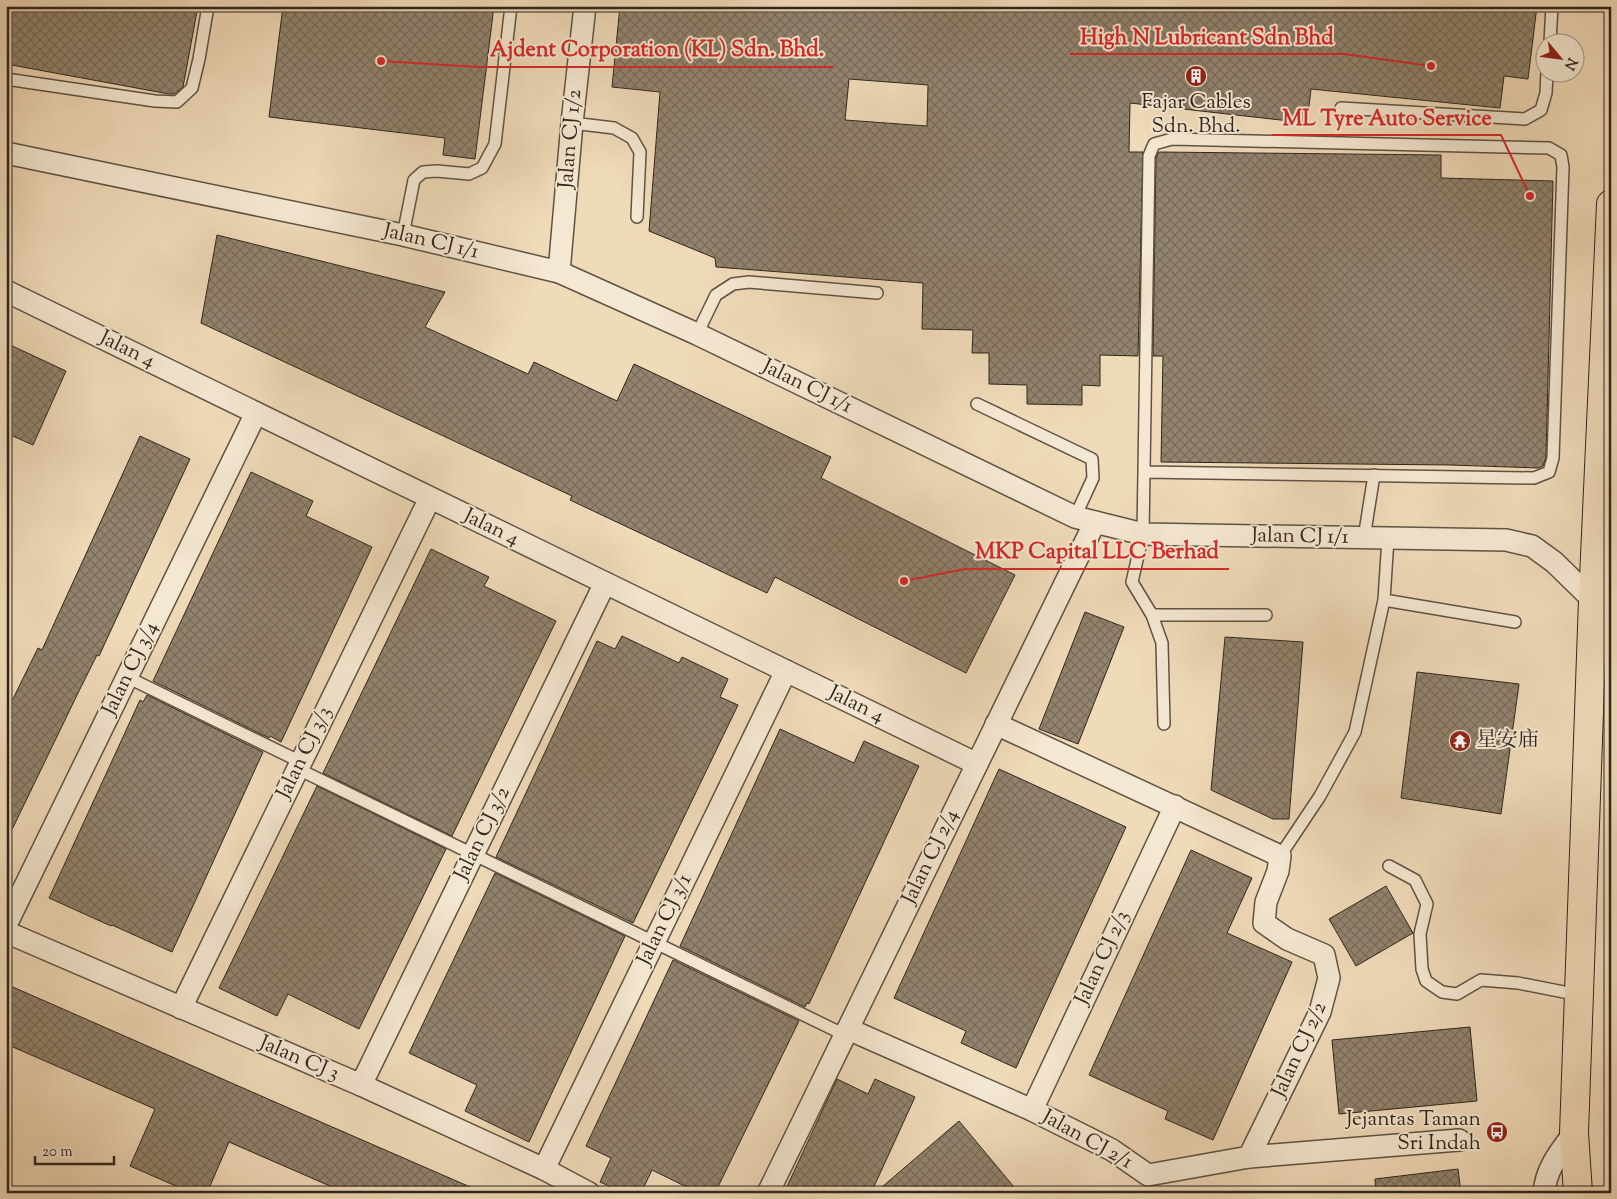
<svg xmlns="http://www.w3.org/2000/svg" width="1617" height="1199" font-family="'Sorts Mill Goudy','Noto Serif SC',serif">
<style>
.building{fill:url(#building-cross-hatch);stroke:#2f251e;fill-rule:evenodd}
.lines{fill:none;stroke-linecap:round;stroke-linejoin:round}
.service-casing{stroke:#5f5245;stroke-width:14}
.minor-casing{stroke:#5f5245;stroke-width:24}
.motorway-casing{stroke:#2f251e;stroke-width:30}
.service{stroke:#f5e8d2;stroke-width:11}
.minor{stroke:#f5e8d2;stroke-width:21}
.motorway{stroke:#f0dbb9;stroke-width:28}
.labels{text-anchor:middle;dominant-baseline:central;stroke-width:4;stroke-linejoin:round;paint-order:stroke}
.poi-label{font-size:21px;fill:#2f251e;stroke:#f5e8d2}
.street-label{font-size:21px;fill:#2f251e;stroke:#f5e8d2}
.leader{fill:none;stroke:#d62828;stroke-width:2}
.callout-dot{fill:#d62828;stroke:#f5e8d2;stroke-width:2}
.callout-label{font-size:22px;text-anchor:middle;font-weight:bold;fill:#d62828;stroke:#f5e8d2;stroke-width:4;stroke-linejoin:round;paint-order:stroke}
</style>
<defs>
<pattern id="building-cross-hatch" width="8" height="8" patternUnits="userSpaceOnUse" patternTransform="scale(1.25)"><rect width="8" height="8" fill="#93846f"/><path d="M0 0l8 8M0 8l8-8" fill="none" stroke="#786c5b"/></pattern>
</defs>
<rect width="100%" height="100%" fill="#f0dbb9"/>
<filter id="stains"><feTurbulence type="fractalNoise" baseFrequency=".004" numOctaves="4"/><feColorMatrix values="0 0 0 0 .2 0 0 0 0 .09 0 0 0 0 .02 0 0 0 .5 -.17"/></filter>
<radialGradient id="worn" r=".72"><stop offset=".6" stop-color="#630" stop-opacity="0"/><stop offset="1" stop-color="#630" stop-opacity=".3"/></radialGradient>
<g class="building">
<path d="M6,6h192l-15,81 -9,7h-5l-163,-30z"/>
<path d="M283,6h211l-19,153 -32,-4 2,-17 -176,-21z"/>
<path d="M620,6h917l-9,73 -24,-3 -4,32 -189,-19 -4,34 -177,-20 -1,49h14l-5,204 -38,-1v31l-18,-1v20l-55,-1v-19l-38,-1v-31h-17l1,-23 -51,-1 1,-46 -207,-16 -1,-9 -66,-27 11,-139 -48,-5zM849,79l79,6 -1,41 -82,-6z"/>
<path d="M1159,152l282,3v23l112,3 -7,276 -3,9 -4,2 -89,-3 -289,-3 2,-106h-10l3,-198z"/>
<path d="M217,235l228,57 -20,35 103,47 6,-12 83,39 17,-37 197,93 -10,21 194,97 -49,98 -191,-96 -8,16 -197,-93 2,-4 -371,-173z"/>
<path d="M6,343l60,28 -33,74 -27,-12z"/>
<path d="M140,436l50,23 -91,197 -2,-1 -19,38 -72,149v-129l32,-65 4,2z"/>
<path d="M251,472l62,29 -7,15 66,31 -91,195 -11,-6 -1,2 -116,-57z"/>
<path d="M431,549l58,28 -5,9 72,35 -104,215 -129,-63z"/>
<path d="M1085,612l39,15 -46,117 -39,-15z"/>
<path d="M622,636l57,27 3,-6 46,22 -8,18 18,8 -105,218 -137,-66 101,-216 18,8z"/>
<path d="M1225,637l78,5 -14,177h-16l-62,-29z"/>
<path d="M1417,672l102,12 -18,130 -100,-16z"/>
<path d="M147,695l116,57 -91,200 -60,-27 -1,1 -62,-28 91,-198 3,2z"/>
<path d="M780,729l74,34 10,-22 55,25 -110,238 -2,-1 -2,4 -125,-61z"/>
<path d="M999,769l127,58 -110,241 -55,-25 5,-12 -72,-33z"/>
<path d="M317,786l129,63 -87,180 -71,-35 -11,22 -58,-28z"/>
<path d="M1191,850l61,28 -25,55 65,29 -79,178 -48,-21 3,-8 -79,-36z"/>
<path d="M495,873l130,63 -96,206 -64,-31 12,-26 -68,-32z"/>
<path d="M1386,886l27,47 -57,33 -27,-47z"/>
<path d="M673,960l126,61 -84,172h-16l-47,-23 -11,23h-17l-24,-11 11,-24 -25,-12z"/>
<path d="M6,984l262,115 216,94h-138l-117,-51 -22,51h-15l-62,-27 25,-57 -149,-65z"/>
<path d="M1470,1027l7,74 -138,13 -7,-74z"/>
<path d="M837,1079l31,15 7,-15 40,18 -44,96h-87z"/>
<path d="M959,1121l60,72h-144z"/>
<path d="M1458,1169l3,24h-85l-1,-14z"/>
</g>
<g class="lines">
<g class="service-casing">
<g id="service">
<path d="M1550,42l2,-36"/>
<path d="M6,79l149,22 22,1 15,-14 7,-29 9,-53"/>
<path d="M1341,108l184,11 16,-9 5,-17 1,-21"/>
<path d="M572,123l42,5 18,10 8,14 -3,65"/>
<path d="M403,235l11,-55 9,-8 14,-1 32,3 13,-6 13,-24 16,-138"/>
<path d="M697,334l19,-39 17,-11 16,-2 128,11"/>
<path d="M977,404l115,55 1,19 -18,39"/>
<path d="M1144,472l390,6 15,-6 4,-14 10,-291 -2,-12 -12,-7 -377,-9 -18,5 -5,12 -6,378 -11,48 20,33 10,28 2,81"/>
<path d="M1364,538l10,-63"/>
<path d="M1388,538l-4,62 131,22"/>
<path d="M1152,615h114"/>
<path d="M127,677l174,85"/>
<path d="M298,769l547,266"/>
<path d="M1280,856l40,-60 35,-64 29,-132"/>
<path d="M1389,866l26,14 12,24 -7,30 2,35 4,12 16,11 15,2 24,-14 37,3 61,12"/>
</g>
</g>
<g class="minor-casing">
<g id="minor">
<path d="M6,153l397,82 156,37 138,62 378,183 68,17 363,6 26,6 22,16 39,38"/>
<path d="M559,272l13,-149 13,-117"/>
<path d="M6,291l971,473"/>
<path d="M996,724l284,132 -2,15 -12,31 -2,21 23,16 37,16 5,23 -9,34 -71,145"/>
<path d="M6,925l250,-512"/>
<path d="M6,932l355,153 183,84 45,24"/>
<path d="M181,1008l249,-510"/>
<path d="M848,1029l184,81 80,40 36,25 101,-18 210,-17"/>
<path d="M361,1085l244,-502"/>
<path d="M1032,1110l143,-304"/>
<path d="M544,1169l242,-498"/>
<path d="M768,1193l327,-671"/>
<path d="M1544,1193c2,-25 16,-41 30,-60"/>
</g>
</g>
<g class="motorway-casing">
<path id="motorway" d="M1578,1193l-4,-60 19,-533 18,-396"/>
</g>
<use href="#service" class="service"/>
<use href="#minor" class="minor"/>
<use href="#motorway" class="motorway"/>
</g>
<defs>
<g id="building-disc" transform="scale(1.125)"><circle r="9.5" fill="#8f2418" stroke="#f5e8d2"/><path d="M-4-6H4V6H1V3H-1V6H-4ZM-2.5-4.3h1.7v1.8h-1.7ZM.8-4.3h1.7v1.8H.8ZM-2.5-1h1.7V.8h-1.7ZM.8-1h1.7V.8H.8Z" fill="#fff"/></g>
<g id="temple-disc" transform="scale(1.125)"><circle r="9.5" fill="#8f2418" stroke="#f5e8d2"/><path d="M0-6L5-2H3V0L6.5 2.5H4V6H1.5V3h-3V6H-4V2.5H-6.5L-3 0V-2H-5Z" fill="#fff"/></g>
<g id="bus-disc" transform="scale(1.125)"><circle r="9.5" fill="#8f2418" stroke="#f5e8d2"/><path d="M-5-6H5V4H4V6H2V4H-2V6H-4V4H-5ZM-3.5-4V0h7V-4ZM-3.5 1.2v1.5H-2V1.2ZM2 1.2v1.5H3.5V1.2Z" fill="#fff"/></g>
</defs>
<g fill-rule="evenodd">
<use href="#building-disc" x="1196" y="76"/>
<use href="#temple-disc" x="1460" y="741"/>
<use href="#bus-disc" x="1497" y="1132"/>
</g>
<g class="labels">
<g class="poi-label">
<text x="1196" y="103">Fajar Cables<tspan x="1196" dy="24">Sdn. Bhd.</tspan></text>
<text x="1476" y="741" text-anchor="start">星安庙</text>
<text x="1481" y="1120" text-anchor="end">Jejantas Taman<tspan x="1481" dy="24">Sri Indah</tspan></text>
</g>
<g class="street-label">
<text transform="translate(571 139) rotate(-85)">Jalan CJ 1/2</text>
<text transform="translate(431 242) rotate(13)">Jalan CJ 1/1</text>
<text transform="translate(127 350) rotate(26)">Jalan 4</text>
<text transform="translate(807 387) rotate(26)">Jalan CJ 1/1</text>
<text transform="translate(491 528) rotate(26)">Jalan 4</text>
<text transform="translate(1300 537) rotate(1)">Jalan CJ 1/1</text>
<text transform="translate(131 669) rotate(-64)">Jalan CJ 3/4</text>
<text transform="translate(856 705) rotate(26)">Jalan 4</text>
<text transform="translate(305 753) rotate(-64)">Jalan CJ 3/3</text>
<text transform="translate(483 834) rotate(-64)">Jalan CJ 3/2</text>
<text transform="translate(931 857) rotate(-64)">Jalan CJ 2/4</text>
<text transform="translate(665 920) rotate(-64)">Jalan CJ 3/1</text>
<text transform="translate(1103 958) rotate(-65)">Jalan CJ 2/3</text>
<text transform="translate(1300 1050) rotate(-65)">Jalan CJ 2/2</text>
<text transform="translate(299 1059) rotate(23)">Jalan CJ 3</text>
<text transform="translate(1087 1140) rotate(29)">Jalan CJ 2/1</text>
</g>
</g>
<path class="leader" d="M1431 66L1344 54H1070M381 61L479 67H834M1530 196L1501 135H1272M904 581L965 569H1229"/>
<g class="callout-dot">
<circle cx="1431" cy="66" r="5"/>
<circle cx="381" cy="61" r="5"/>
<circle cx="1530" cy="196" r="5"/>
<circle cx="904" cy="581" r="5"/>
</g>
<g class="callout-label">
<text x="1207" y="44">High N Lubricant Sdn Bhd</text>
<text x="657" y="56">Ajdent Corporation (KL) Sdn. Bhd.</text>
<text x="1387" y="125">ML Tyre Auto Service</text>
<text x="1097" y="558">MKP Capital LLC Berhad</text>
</g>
<rect width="1617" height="1199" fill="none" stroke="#f0dbb9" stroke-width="25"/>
<rect x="8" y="8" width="1602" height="1184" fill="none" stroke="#2f251e" stroke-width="2.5"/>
<rect x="12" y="12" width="1592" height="1174" fill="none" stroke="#2f251e"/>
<g transform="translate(1560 58) rotate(119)"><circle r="24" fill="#f5e8d2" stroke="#a69a8a"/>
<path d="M0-4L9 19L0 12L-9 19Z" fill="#8f2418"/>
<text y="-8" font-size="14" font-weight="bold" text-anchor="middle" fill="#2f251e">N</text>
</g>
<path d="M35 1156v8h79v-8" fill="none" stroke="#2f251e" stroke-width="2.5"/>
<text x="42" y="1156" font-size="15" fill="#2f251e" stroke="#f5e8d2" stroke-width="4" paint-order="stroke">20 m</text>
<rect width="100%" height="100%" filter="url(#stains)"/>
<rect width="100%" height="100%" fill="url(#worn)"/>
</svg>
